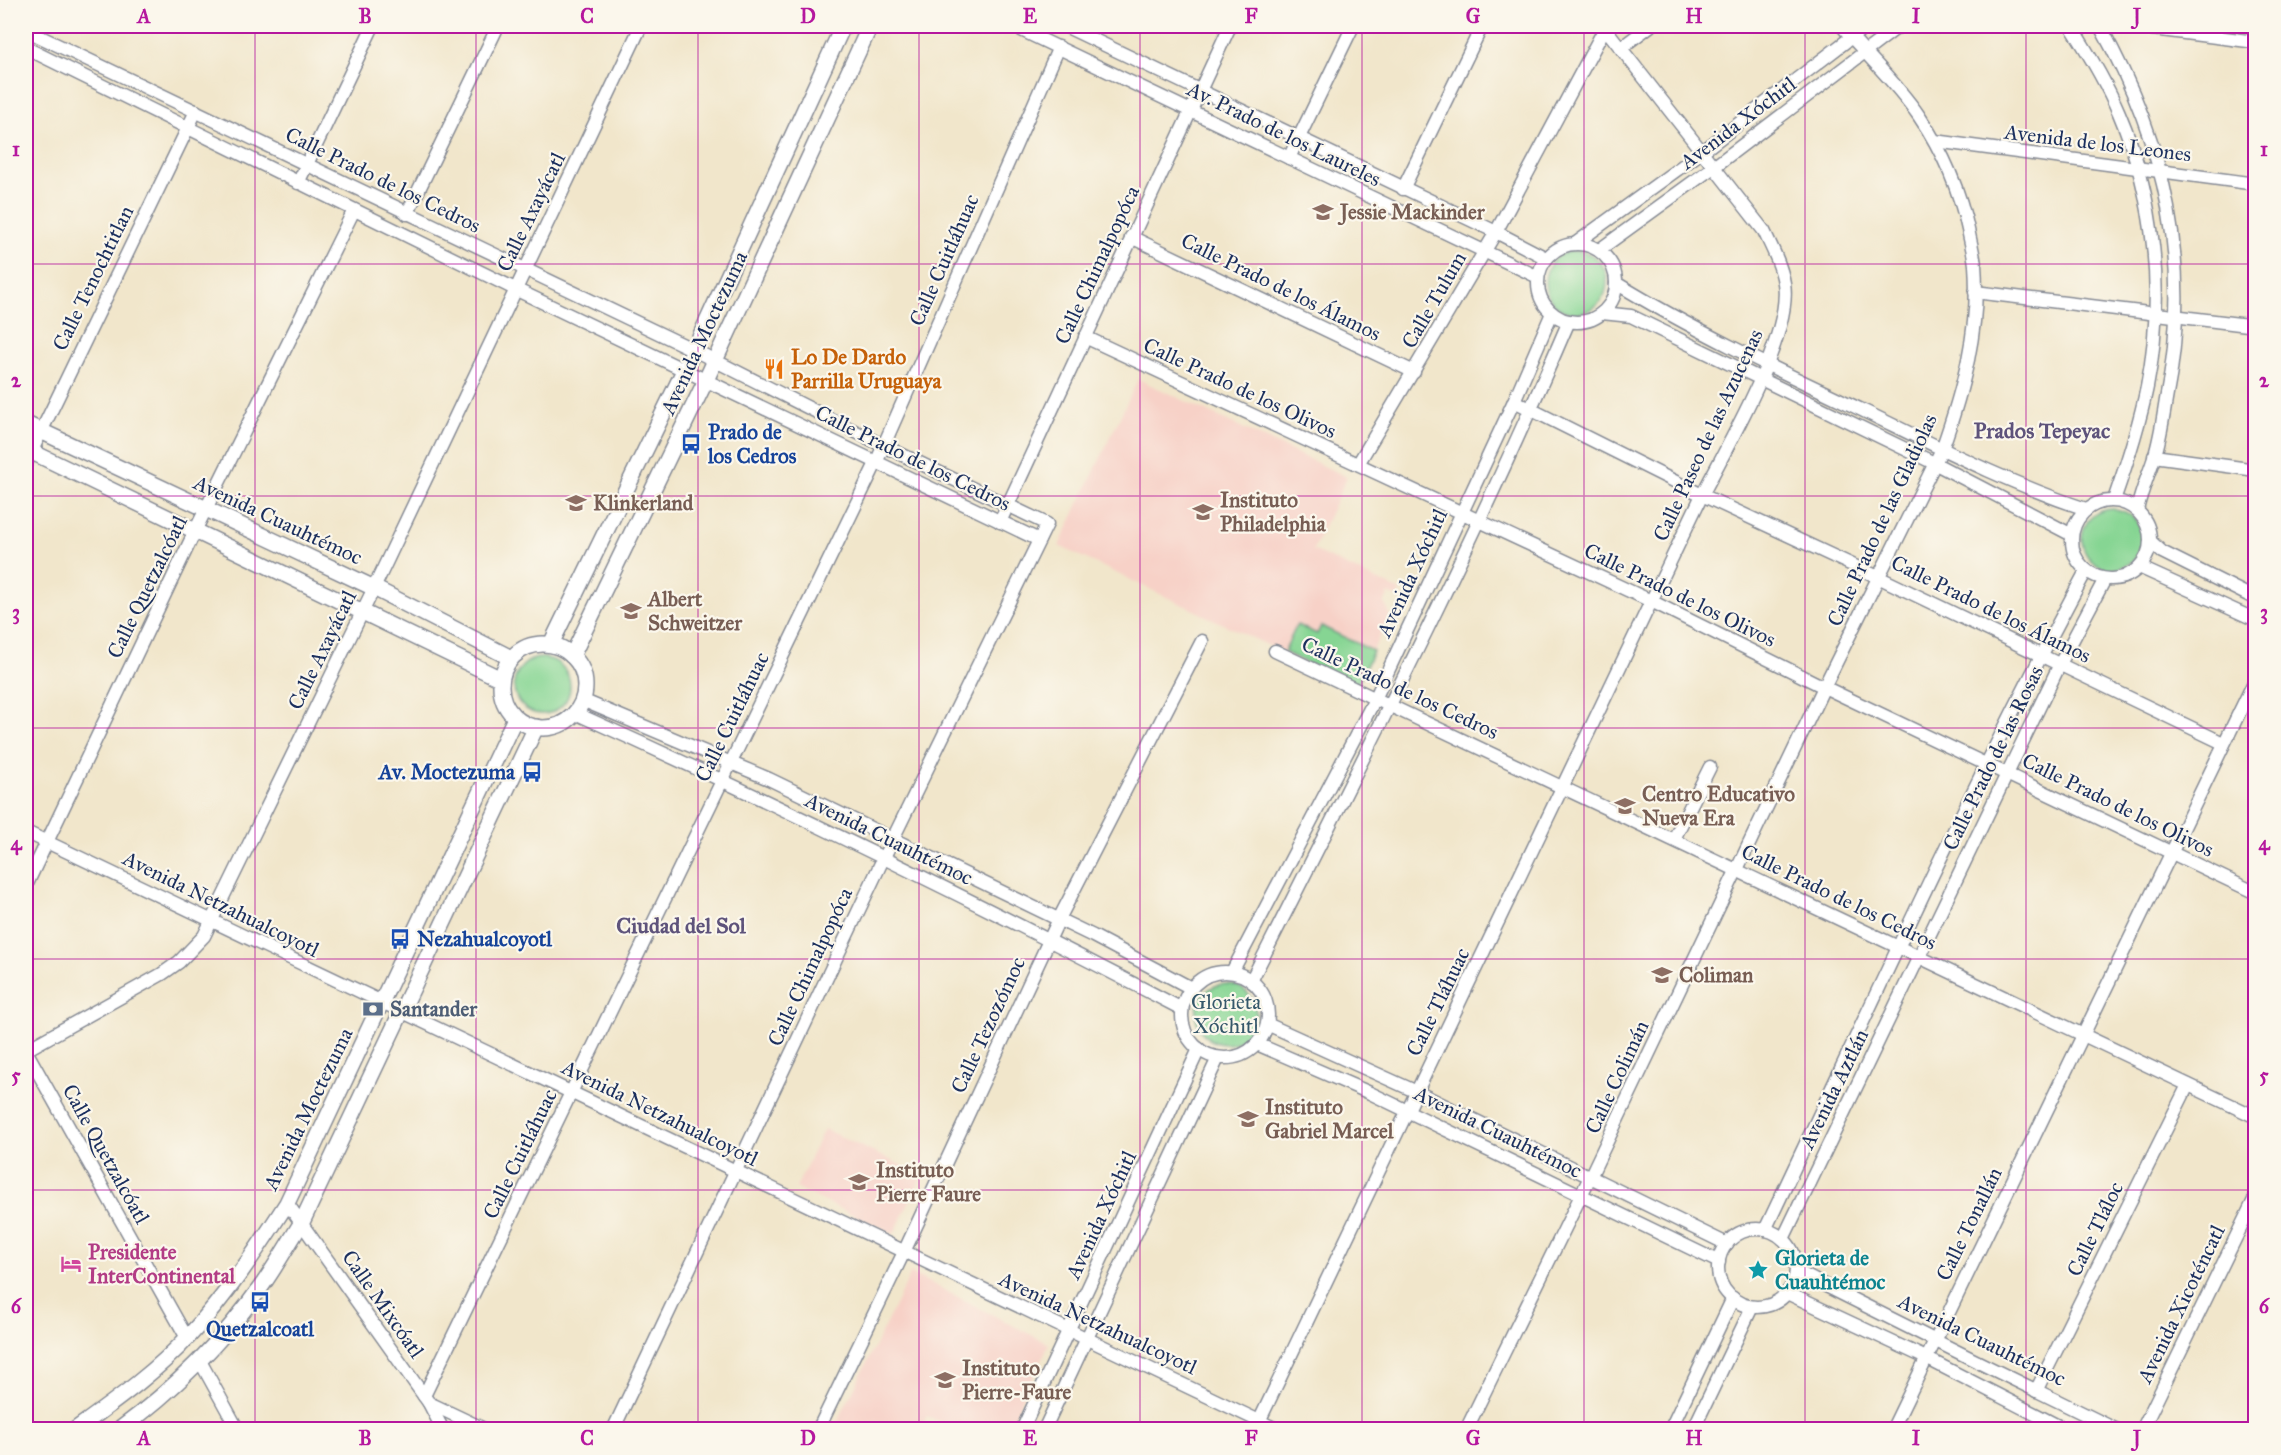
<svg xmlns="http://www.w3.org/2000/svg" width="2281" height="1455" font-family="'IM FELL Great Primer',serif">
<style>
.built{fill:#f7d1c7}
.green{fill:#86d593;stroke:#508278;stroke-width:1.5}
.lines{fill:none;stroke-linecap:round;stroke-linejoin:round}
.minor-casing{stroke:#868a94;stroke-width:15}
.tertiary-casing{stroke:#868a94;stroke-width:18}
.minor{stroke:#fff;stroke-width:12}
.tertiary{stroke:#fff;stroke-width:15}
.grid{fill:none;stroke:#b5179e;stroke-width:1.5;stroke-opacity:0.55}
.labels{text-anchor:middle;dominant-baseline:central;stroke-width:4.5;stroke-linejoin:round;paint-order:stroke}
.street-label{font-size:21px;fill:#1b2f5e;stroke:#fbf7ec}
.education-label{font-size:21px;font-weight:bold;fill:#785e54;stroke:#fbf7ec;text-anchor:start}
.food-label{font-size:21px;font-weight:bold;fill:#c56008;stroke:#fbf7ec;text-anchor:start}
.transit-label{font-size:21px;font-weight:bold;fill:#164399;stroke:#fbf7ec;text-anchor:start}
.park-label{font-size:21px;fill:#36586b;stroke:#fbf7ec}
.service-label{font-size:21px;font-weight:bold;fill:#4e5e75;stroke:#fbf7ec;text-anchor:start}
.hotel-label{font-size:21px;font-weight:bold;fill:#b23c85;stroke:#fbf7ec;text-anchor:start}
.culture-label{font-size:21px;font-weight:bold;fill:#0d838f;stroke:#fbf7ec;text-anchor:start}
.neighbourhood-label{font-size:22px;font-weight:bold;fill:#5e537b;stroke:#fbf7ec}
.neatline{fill:none;stroke:#b5179e;stroke-width:2}
.grid-label{font-size:20px;text-anchor:middle;font-weight:bold;fill:#b5179e}
</style>
<rect width="100%" height="100%" fill="#fbf7ec"/>
<filter id="ink" filterUnits="userSpaceOnUse"><feTurbulence type="fractalNoise" baseFrequency=".0167" numOctaves="2"/><feDisplacementMap in="SourceGraphic" scale="12" xChannelSelector="R" yChannelSelector="G"/><feConvolveMatrix kernelMatrix="1 2 1 2 8 2 1 2 1" color-interpolation-filters="sRGB"/></filter>
<filter id="wash" filterUnits="userSpaceOnUse"><feTurbulence type="fractalNoise" baseFrequency=".008" numOctaves="4" result="noise"/><feDisplacementMap in="SourceGraphic" scale="24" xChannelSelector="R" yChannelSelector="G"/><feGaussianBlur stdDeviation="1.35" result="paint"/><feColorMatrix in="noise" values="0 0 0 0 0 0 0 0 0 0 0 0 0 0 0 0 0 1.4 0 .05"/><feComposite in="paint" operator="in"/></filter>
<g filter="url(#wash)">
<rect width="100%" height="100%" fill="#f1e6cb"/>
<g class="built">
<path d="M1138,379l209,98 -34,73 87,41 -2,7 -9,-4 -5,9 6,11 -34,73 -297,-141z"/>
<path d="M824,1129l98,46 -28,59 -98,-46z"/>
<path d="M911,1273l138,71 -41,85h-51l-30,-13 -7,13h-86z"/>
</g>
<g class="green">
<circle cx="1576" cy="282" r="31"/>
<circle cx="2112" cy="539" r="30"/>
<path d="M1297,625l20,9 4,-8 52,25 -17,36 -72,-35z"/>
<circle cx="542" cy="686" r="28"/>
<circle cx="1226" cy="1014" r="30"/>
</g>
</g>
<g filter="url(#ink)">
<g class="lines">
<g class="minor-casing">
<g id="minor">
<path d="M1013,26l525,251"/>
<path d="M1065,26l431,206 50,26"/>
<path d="M2071,26c18,28 35,56 48,87 36,84 46,184 28,274 -8,39 -20,76 -33,113"/>
<path d="M2100,26c66,118 93,240 66,374 -3,19 -6,40 -12,58 -6,18 -13,34 -17,52"/>
<path d="M2129,26l127,16"/>
<path d="M26,30l668,320 190,96 163,78 -164,335 -270,571"/>
<path d="M1622,47l28,-21"/>
<path d="M26,48l489,241 524,251"/>
<path d="M1935,141l321,43"/>
<path d="M1289,158l64,-132"/>
<path d="M298,183l75,-157"/>
<path d="M1403,189l79,-163"/>
<path d="M407,214l91,-188"/>
<path d="M1131,237l283,135"/>
<path d="M1576,243l127,-92 163,-125"/>
<circle cx="1577" cy="283" r="39"/>
<path d="M1599,250l116,-84 184,-140"/>
<path d="M1616,283c80,49 166,89 250,129 72,35 144,72 220,97"/>
<path d="M1975,292l281,34"/>
<path d="M1602,313l29,3 303,147 138,72"/>
<path d="M1085,337l566,264 173,86 432,206"/>
<path d="M1514,401l188,94 176,82 345,166"/>
<path d="M2154,456l102,14"/>
<path d="M26,463l170,-352"/>
<path d="M1358,464l138,-232 110,-206"/>
<circle cx="2111" cy="540" r="39"/>
<path d="M1000,522l230,-496"/>
<path d="M2150,541l12,11 94,47"/>
<path d="M2139,567l117,53"/>
<path d="M1275,651l981,466"/>
<path d="M582,700l187,79 324,157 98,52"/>
<path d="M575,713c205,92 408,192 607,296"/>
<path d="M26,832l1252,598"/>
<path d="M1674,839l36,-72"/>
<path d="M26,886l169,-355 159,-321"/>
<path d="M1232,972l143,-273 139,-298 38,-88"/>
<circle cx="1225" cy="1015" r="43"/>
<path d="M1251,981c110,-218 222,-435 318,-660"/>
<path d="M1267,1024l150,68 310,152"/>
<path d="M1257,1044l113,49 349,169"/>
<path d="M26,1050l136,-76 17,-12 25,-26 170,-348 267,-562"/>
<path d="M26,1051l161,287"/>
<path d="M287,1203l142,200 14,27"/>
<circle cx="1757" cy="1268" r="39"/>
<path d="M1765,1230c105,-221 205,-444 321,-659"/>
<path d="M1783,1239l277,-575 45,-85"/>
<path d="M1796,1271l180,90 141,69"/>
<path d="M1787,1293l139,65 140,72"/>
<path d="M200,1361l38,69"/>
<path d="M2036,1391l152,-306"/>
<path d="M424,1396l452,-933 183,-416"/>
<path d="M429,1403l57,27"/>
<path d="M818,1430l86,-178 155,-333 143,-278"/>
<path d="M1022,1430l177,-381"/>
<path d="M1044,1430l174,-372"/>
<path d="M1255,1430l447,-935c25,-49 91,-160 82,-212 -3,-18 -12,-35 -20,-52l-159,-203"/>
<path d="M1466,1430l124,-253 234,-490 118,-238c21,-59 38,-121 33,-184 -1,-10 -4,-21 -6,-31 -9,-43 -25,-81 -50,-118 -22,-33 -52,-60 -77,-90"/>
<path d="M1670,1430l63,-132"/>
<path d="M1693,1430l59,-123"/>
<path d="M1892,1430l364,-752"/>
<path d="M2142,1430l114,-234"/>
</g>
</g>
<g class="tertiary-casing">
<g id="tertiary">
<path d="M26,424l348,164 137,70"/>
<path d="M26,449l475,230"/>
<path d="M551,644l143,-294 149,-324"/>
<circle cx="543" cy="686" r="42"/>
<path d="M572,656l134,-276 164,-354"/>
<path d="M75,1430c40,-29 81,-58 114,-94 37,-40 68,-86 98,-133l228,-485"/>
<path d="M119,1430c56,-41 104,-89 144,-146 14,-20 26,-41 39,-62l234,-495"/>
</g>
</g>
<use href="#minor" class="minor"/>
<use href="#tertiary" class="tertiary"/>
</g>
</g>
<path class="grid" d="M255,26v1404M476,26v1404M698,26v1404M919,26v1404M1140,26v1404M1362,26v1404M1584,26v1404M1805,26v1404M2026,26v1404M26,264h2230M26,496h2230M26,728h2230M26,959h2230M26,1190h2230"/>
<defs>
<g id="school-bare" transform="scale(1.62)"><path d="M0-5L7-2L0 1L-7-2ZM-4 1L0 2.5L4 1V4Q0 6-4 4Z" fill="#8d6e63" stroke="#fbf7ec" stroke-width="2.5" paint-order="stroke"/></g>
<g id="restaurant-bare" transform="scale(1.62)"><path d="M-5-6h1v4h1v-4h1v4h1v-4h1v5L-1.5 .5V6h-2V.5L-5-1ZM5-6V6H3V1.5H1.5Q1.5-4 5-6Z" fill="#e8710a" stroke="#fbf7ec" stroke-width="2.5" paint-order="stroke"/></g>
<g id="bus-bare" transform="scale(1.62)"><path d="M-5-6H5V4H4V6H2V4H-2V6H-4V4H-5ZM-3.5-4V0h7V-4ZM-3.5 1.2v1.5H-2V1.2ZM2 1.2v1.5H3.5V1.2Z" fill="#1a4fb4" stroke="#fbf7ec" stroke-width="2.5" paint-order="stroke"/></g>
<g id="bank-bare" transform="scale(1.62)"><path d="M-6-4H6V4H-6ZM0-2.3a2.3 2.3 0 1 0 0 4.6a2.3 2.3 0 1 0 0-4.6Z" fill="#5c6f8a" stroke="#fbf7ec" stroke-width="2.5" paint-order="stroke"/></g>
<g id="hotel-bare" transform="scale(1.62)"><path d="M-6-4.5h1.5V1H6V5H4.5V3h-9V5H-6ZM-4 0a1.8 1.8 0 1 1 3.6 0ZM.5 0V-2.5h3Q6-2.5 6 0Z" fill="#d1479c" stroke="#fbf7ec" stroke-width="2.5" paint-order="stroke"/></g>
<g id="sight-bare" transform="scale(1.62)"><path d="M0-6L1.8-2.2L6-1.7L2.9 1.2L3.7 5.4L0 3.3L-3.7 5.4L-2.9 1.2L-6-1.7L-1.8-2.2Z" fill="#0f9aa8" stroke="#fbf7ec" stroke-width="2.5" paint-order="stroke"/></g>
</defs>
<g fill-rule="evenodd">
<use href="#school-bare" x="1323" y="212"/>
<use href="#restaurant-bare" x="774" y="369"/>
<use href="#bus-bare" x="691" y="444"/>
<use href="#school-bare" x="576" y="503"/>
<use href="#school-bare" x="1203" y="512"/>
<use href="#school-bare" x="631" y="611"/>
<use href="#bus-bare" x="532" y="772"/>
<use href="#school-bare" x="1625" y="806"/>
<use href="#bus-bare" x="400" y="939"/>
<use href="#school-bare" x="1662" y="975"/>
<use href="#bank-bare" x="373" y="1009"/>
<use href="#school-bare" x="1248" y="1119"/>
<use href="#school-bare" x="859" y="1182"/>
<use href="#hotel-bare" x="71" y="1264"/>
<use href="#sight-bare" x="1758" y="1270"/>
<use href="#bus-bare" x="260" y="1302"/>
<use href="#school-bare" x="945" y="1380"/>
</g>
<g class="labels">
<g class="street-label">
<text transform="translate(1738 123) rotate(-37)">Avenida Xóchitl</text>
<text transform="translate(1284 134) rotate(26)">Av. Prado de los Laureles</text>
<text transform="translate(2098 143) rotate(7)">Avenida de los Leones</text>
<text transform="translate(383 180) rotate(26)">Calle Prado de los Cedros</text>
<text transform="translate(531 212) rotate(-64)">Calle Axayácatl</text>
<text transform="translate(944 260) rotate(-66)">Calle Cuitláhuac</text>
<text transform="translate(1097 265) rotate(-65)">Calle Chimalpopóca</text>
<text transform="translate(93 278) rotate(-64)">Calle Tenochtitlan</text>
<text transform="translate(1281 287) rotate(26)">Calle Prado de los Álamos</text>
<text transform="translate(1434 300) rotate(-60)">Calle Tulum</text>
<text transform="translate(704 333) rotate(-65)">Avenida Moctezuma</text>
<text transform="translate(1240 388) rotate(25)">Calle Prado de los Olivos</text>
<text transform="translate(1708 435) rotate(-65)">Calle Paseo de las Azucenas</text>
<text transform="translate(913 458) rotate(26)">Calle Prado de los Cedros</text>
<text transform="translate(278 520) rotate(25)">Avenida Cuauhtémoc</text>
<text transform="translate(1882 520) rotate(-65)">Calle Prado de las Gladiolas</text>
<text transform="translate(1412 573) rotate(-65)">Avenida Xóchitl</text>
<text transform="translate(147 587) rotate(-64)">Calle Quetzalcóatl</text>
<text transform="translate(1680 595) rotate(26)">Calle Prado de los Olivos</text>
<text transform="translate(1991 609) rotate(26)">Calle Prado de los Álamos</text>
<text transform="translate(322 650) rotate(-64)">Calle Axayácatl</text>
<text transform="translate(1400 688) rotate(25)">Calle Prado de los Cedros</text>
<text transform="translate(732 717) rotate(-64)">Calle Cuitláhuac</text>
<text transform="translate(1993 758) rotate(-64)">Calle Prado de las Rosas</text>
<text transform="translate(2118 805) rotate(26)">Calle Prado de los Olivos</text>
<text transform="translate(889 839) rotate(26)">Avenida Cuauhtémoc</text>
<text transform="translate(1839 897) rotate(26)">Calle Prado de los Cedros</text>
<text transform="translate(221 904) rotate(26)">Avenida Netzahualcoyotl</text>
<text transform="translate(810 967) rotate(-65)">Calle Chimalpopóca</text>
<text transform="translate(1438 1002) rotate(-64)">Calle Tláhuac</text>
<text transform="translate(988 1025) rotate(-65)">Calle Tezozómoc</text>
<text transform="translate(1617 1077) rotate(-65)">Calle Colimán</text>
<text transform="translate(1834 1089) rotate(-64)">Avenida Aztlán</text>
<text transform="translate(308 1109) rotate(-64)">Avenida Moctezuma</text>
<text transform="translate(660 1113) rotate(26)">Avenida Netzahualcoyotl</text>
<text transform="translate(1498 1132) rotate(26)">Avenida Cuauhtémoc</text>
<text transform="translate(106 1154) rotate(61)">Calle Quetzalcóatl</text>
<text transform="translate(520 1154) rotate(-64)">Calle Cuitláhuac</text>
<text transform="translate(1101 1215) rotate(-65)">Avenida Xóchitl</text>
<text transform="translate(1969 1224) rotate(-64)">Calle Tonallán</text>
<text transform="translate(2095 1229) rotate(-64)">Calle Tláloc</text>
<text transform="translate(383 1304) rotate(55)">Calle Mixcóatl</text>
<text transform="translate(2181 1304) rotate(-64)">Avenida Xicoténcatl</text>
<text transform="translate(1098 1323) rotate(25)">Avenida Netzahualcoyotl</text>
<text transform="translate(1982 1340) rotate(26)">Avenida Cuauhtémoc</text>
</g>
<g class="education-label">
<text x="1340" y="212">Jessie Mackinder</text>
<text x="1220" y="500">Instituto<tspan x="1220" dy="24">Philadelphia</tspan></text>
<text x="593" y="503">Klinkerland</text>
<text x="648" y="599">Albert<tspan x="648" dy="24">Schweitzer</tspan></text>
<text x="1642" y="794">Centro Educativo<tspan x="1642" dy="24">Nueva Era</tspan></text>
<text x="1679" y="975">Coliman</text>
<text x="1265" y="1107">Instituto<tspan x="1265" dy="24">Gabriel Marcel</tspan></text>
<text x="876" y="1170">Instituto<tspan x="876" dy="24">Pierre Faure</tspan></text>
<text x="962" y="1368">Instituto<tspan x="962" dy="24">Pierre-Faure</tspan></text>
</g>
<g class="food-label">
<text x="791" y="357">Lo De Dardo<tspan x="791" dy="24">Parrilla Uruguaya</tspan></text>
</g>
<g class="transit-label">
<text x="708" y="432">Prado de<tspan x="708" dy="24">los Cedros</tspan></text>
<text x="515" y="772" text-anchor="end">Av. Moctezuma</text>
<text x="417" y="939">Nezahualcoyotl</text>
<text x="260" y="1329" text-anchor="middle">Quetzalcoatl</text>
</g>
<g class="park-label">
<text x="1226" y="1002">Glorieta<tspan x="1226" dy="24">Xóchitl</tspan></text>
</g>
<g class="service-label">
<text x="390" y="1009">Santander</text>
</g>
<g class="hotel-label">
<text x="88" y="1252">Presidente<tspan x="88" dy="24">InterContinental</tspan></text>
</g>
<g class="culture-label">
<text x="1775" y="1258">Glorieta de<tspan x="1775" dy="24">Cuauhtémoc</tspan></text>
</g>
<g class="neighbourhood-label">
<text x="2042" y="430">Prados Tepeyac</text>
<text x="681" y="925">Ciudad del Sol</text>
</g>
</g>
<rect width="2281" height="1455" fill="none" stroke="#fbf7ec" stroke-width="66"/>
<rect x="33" y="33" width="2215" height="1389" class="neatline"/>
<g class="grid-label">
<text x="144" y="23">A</text>
<text x="365" y="23">B</text>
<text x="587" y="23">C</text>
<text x="808" y="23">D</text>
<text x="1030" y="23">E</text>
<text x="1251" y="23">F</text>
<text x="1473" y="23">G</text>
<text x="1694" y="23">H</text>
<text x="1916" y="23">I</text>
<text x="2137" y="23">J</text>
<text x="16" y="156">1</text>
<text x="2264" y="156">1</text>
<text x="16" y="387">2</text>
<text x="2264" y="387">2</text>
<text x="16" y="619">3</text>
<text x="2264" y="619">3</text>
<text x="16" y="850">4</text>
<text x="2264" y="850">4</text>
<text x="16" y="1082">5</text>
<text x="2264" y="1082">5</text>
<text x="16" y="1313">6</text>
<text x="2264" y="1313">6</text>
<text x="144" y="1445">A</text>
<text x="365" y="1445">B</text>
<text x="587" y="1445">C</text>
<text x="808" y="1445">D</text>
<text x="1030" y="1445">E</text>
<text x="1251" y="1445">F</text>
<text x="1473" y="1445">G</text>
<text x="1694" y="1445">H</text>
<text x="1916" y="1445">I</text>
<text x="2137" y="1445">J</text>
</g>
</svg>
